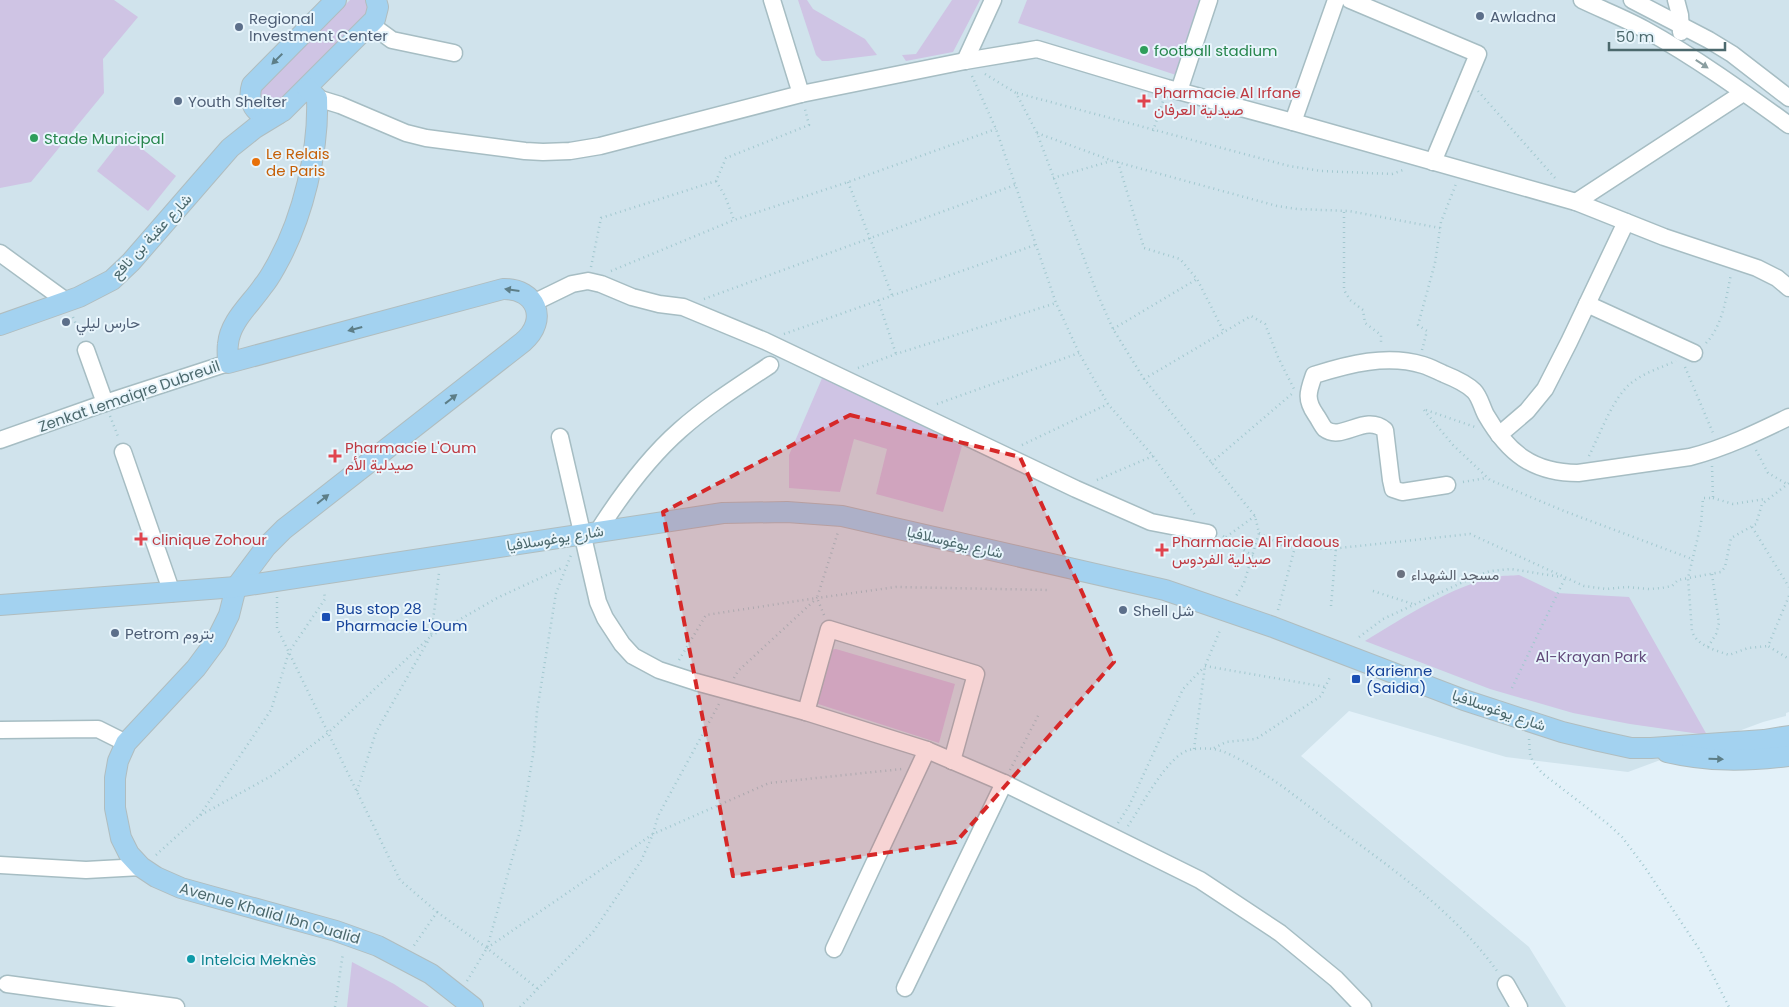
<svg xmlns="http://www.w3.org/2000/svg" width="1789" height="1007" font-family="Poppins,Vazirmatn,sans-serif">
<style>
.residential{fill:#d0e3ec}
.green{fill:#cfc4e4}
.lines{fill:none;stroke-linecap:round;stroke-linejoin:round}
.minor-casing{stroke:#a6bdc3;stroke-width:19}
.major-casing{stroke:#b0bdbf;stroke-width:22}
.path{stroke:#a2c8cf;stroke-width:2.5;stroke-dasharray:1 4;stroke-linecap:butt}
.minor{stroke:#fff;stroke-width:16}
.major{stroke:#a3d2f0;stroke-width:20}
.oneway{fill:#5d7e87}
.oneway2{fill:#8b9ea0}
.marked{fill:#d62828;fill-opacity:0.2;stroke:#d62828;stroke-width:4;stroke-dasharray:10 6;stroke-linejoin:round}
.service-dot{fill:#5c6f8a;stroke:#e8f5fc;stroke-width:2}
.leisure-dot{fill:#2e9e5b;stroke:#e8f5fc;stroke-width:2}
.health-dot{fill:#e0444e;stroke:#e8f5fc;stroke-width:2}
.food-dot{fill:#e8710a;stroke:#e8f5fc;stroke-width:2}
.worship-dot{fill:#6b7280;stroke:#e8f5fc;stroke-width:2}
.transit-dot{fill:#1a4fb4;stroke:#e8f5fc;stroke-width:2}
.culture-dot{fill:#0f9aa8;stroke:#e8f5fc;stroke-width:2}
.labels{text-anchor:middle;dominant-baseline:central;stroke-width:4;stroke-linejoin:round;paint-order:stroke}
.service-label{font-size:15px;fill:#4e5e75;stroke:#e8f5fc;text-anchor:start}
.leisure-label{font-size:15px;fill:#27864d;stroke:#e8f5fc;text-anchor:start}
.health-label{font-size:15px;fill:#be3a42;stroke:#e8f5fc;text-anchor:start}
.food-label{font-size:15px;fill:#c56008;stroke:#e8f5fc;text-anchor:start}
.street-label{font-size:15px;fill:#4c696d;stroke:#e8f5fc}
.worship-label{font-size:15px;fill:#5b616d;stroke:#e8f5fc;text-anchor:start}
.transit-label{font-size:15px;fill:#164399;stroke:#e8f5fc;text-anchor:start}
.park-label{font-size:15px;fill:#634c7c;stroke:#e8f5fc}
.culture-label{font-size:15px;fill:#0d838f;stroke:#e8f5fc;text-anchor:start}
</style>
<rect width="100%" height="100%" fill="#e3f1f9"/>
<path class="residential" d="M0,0h1789v712l-3,1v3l-23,6 -135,50 -122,-15 -157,-46 -48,45 228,191 37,60h-1566z"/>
<g class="green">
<path d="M0,0h114l24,17 -35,42 1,34 -73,89 -31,6z"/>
<path d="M350,0h15l3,7 -1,6 -90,91 -6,3 -9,-4 -3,-9 3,-6z"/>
<path d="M798,0h9l6,9 52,30 12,16 -49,6h-6l-6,-6z"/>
<path d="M952,0h28l-27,52 -47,9 -4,-6 14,-1z"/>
<path d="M1027,0h180l-28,76 -161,-53z"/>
<path d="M125,135l51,41 -28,35 -51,-40z"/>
<path d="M823,376l139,70 -19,66 -67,-18 11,-45 -33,-10 -14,53 -51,-4v-33z"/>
<path d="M1519,575l38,18 72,4 78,138 -77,-11 -57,-11 -83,-24 -125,-48c38,-23 88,-56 131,-64 8,-2 16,-1 23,-2z"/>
<path d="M836,649l119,35 -16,59 -127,-41 16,-52z"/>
<path d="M352,962l42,22 35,23h-82z"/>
</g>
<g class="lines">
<g class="minor-casing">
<g id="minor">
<path d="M772,0l29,94"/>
<path d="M1350,0l128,54 -45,108"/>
<path d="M1582,0c21,10 42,18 62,29 51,28 98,62 145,96"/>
<path d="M1632,0l77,40 23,14 57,44"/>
<path d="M1676,0l4,15 1,17"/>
<path d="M370,24l22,16 62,13"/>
<path d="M965,61l28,-61"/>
<path d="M1179,91l30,-91"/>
<path d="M317,98l23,7 66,28 20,5 99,13 18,1 27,-1 30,-5 201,-52 164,-33 72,-12 130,39 126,34 283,80 88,35 93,31 20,10 12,10"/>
<path d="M1293,122l43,-122"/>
<path d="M1576,202l167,-109"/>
<path d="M0,253l66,48"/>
<path d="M533,303l39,-19 16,-3 13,3 31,13 27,7 24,3 82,34 311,148 75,33 57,11"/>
<path d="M1587,304l107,49"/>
<path d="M86,350l19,53"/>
<path d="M1499,435l28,-24 18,-22 24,-47 57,-120"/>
<path d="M560,437l38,165 7,16 17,26 11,12 26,14 37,12 110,30 121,38 77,33 196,97 80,53 56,46 27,28"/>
<path d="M0,440l105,-37 123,-40"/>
<path d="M123,452l49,141"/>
<path d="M1447,485l-45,7 -9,-3 -2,-9 -6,-50c-20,-17 -43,12 -60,-1 -3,-3 -6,-10 -9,-14 -11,-16 -8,-23 -2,-40 35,-11 73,-21 109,-10 7,2 14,6 21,9 10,4 23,10 30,17 6,6 8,17 12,24 22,38 47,58 92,58l112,-16c35,-9 66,-24 99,-40"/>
<path d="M598,531c23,-36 49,-72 82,-101 28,-25 60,-45 90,-65"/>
<path d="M806,712l23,-83 147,45 -24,87"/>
<path d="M0,730l98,-1 28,14"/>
<path d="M0,865l86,5 55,-3"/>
<path d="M834,949l93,-199"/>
<path d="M7,984l169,23"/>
<path d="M1506,984l13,23"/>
<path d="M905,988l99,-205"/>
</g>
</g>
<g class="major-casing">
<g id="major">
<path d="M336,0l-84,85c-7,22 11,39 31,26l92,-92 3,-12 -2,-7"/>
<path d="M307,88l10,10c2,53 -14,119 -40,166 -4,7 -8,15 -14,22 -12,18 -33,35 -35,58 -1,6 0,13 0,19l275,-74c33,-1 46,31 20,53l-239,187 -18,18 -30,40 -7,28 -13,26 -20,27 -70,75 -8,18 -3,17v30l6,30 8,16 12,13 15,10 25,11 155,43 42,15 53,28 42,33"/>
<path d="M0,325l79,-28 33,-17 19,-18 99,-114 25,-20 23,-14"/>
<path d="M0,605l236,-18 487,-74 64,-1 55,4 323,74 108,37 191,73 98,32 37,9 32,7h20l113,-8 25,-4"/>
<path d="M1667,752c42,10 80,9 122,4"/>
</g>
</g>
<g class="path">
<path d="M985,74l31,19 21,40 60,160 16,36 31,50 111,137 4,17 -15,50 -8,13"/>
<path d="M972,76l24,53 60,174 23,50 29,51 45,52 42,59"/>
<path d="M1478,91l78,88"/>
<path d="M1017,93l272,73 32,5 71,3 11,-4"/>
<path d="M1153,131l10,-30"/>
<path d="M1037,133l76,28 164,45 20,3 52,2 91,17"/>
<path d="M1118,162l26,86 36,11 17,20 27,53"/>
<path d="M1053,178l58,-17"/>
<path d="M716,181l9,15 9,24"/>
<path d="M848,182l44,113"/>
<path d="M1344,212v78l6,10 13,10 2,13 16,12v9"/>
<path d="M591,267l10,-49 115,-37 10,-23 83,-33 -4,-16"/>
<path d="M611,271l123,-51 114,-38 148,-53"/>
<path d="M704,299l311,-114"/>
<path d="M878,300l18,54"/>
<path d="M73,317l8,20"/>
<path d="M1113,329l84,-50"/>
<path d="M784,334l251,-89"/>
<path d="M1706,343c17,-18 20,-45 25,-69"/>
<path d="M1422,350l5,-19 -9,-6 17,-62 6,-41 15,-38"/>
<path d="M1685,367l28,66"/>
<path d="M858,368l38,-14 160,-51"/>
<path d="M1144,379l107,-63 14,8 13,33 16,32"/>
<path d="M937,404l142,-51"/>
<path d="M1424,410l29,35 37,35 74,31 128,48"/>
<path d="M1426,410l49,17"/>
<path d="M110,416l9,23"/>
<path d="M1022,445l86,-41"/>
<path d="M1756,450l12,23 19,11"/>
<path d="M1589,456c10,-20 24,-58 41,-72 13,-11 30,-16 46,-23"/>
<path d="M1211,463l83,-71"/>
<path d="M1712,466l1,32h-10l-2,26 -13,54 4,53c5,15 23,19 37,24l19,-7 20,-2"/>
<path d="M1097,480l56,-24"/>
<path d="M1463,482l23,-4"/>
<path d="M1713,498l20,6 32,-5"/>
<path d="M1752,527l37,60"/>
<path d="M1259,533l26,14 45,2 140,-15 114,52 22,3 21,-2 22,2 13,-1 10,-2 6,-6 43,-8 4,-5 6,-29 25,-14 6,-20 27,-21"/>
<path d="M1223,536l30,20"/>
<path d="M1226,537l29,-21"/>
<path d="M1373,591l40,13"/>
<path d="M1789,596l-21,50 21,13"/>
<path d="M277,597v31l123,252 37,32 -24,35"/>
<path d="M1331,606l5,-58"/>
<path d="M1278,610l17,-63"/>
<path d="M824,615l-7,-17 21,-66"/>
<path d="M431,636l66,-38 67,-31"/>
<path d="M1359,637l24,-18 91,-42 16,-6 21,-2 50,8"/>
<path d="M1708,647l8,-13 3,-11 -7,-49"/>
<path d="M679,660l27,-45 111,-17"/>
<path d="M1205,666l121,21"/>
<path d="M734,678l4,-7 79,-73 79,-11 153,3"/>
<path d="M1512,688l53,-110"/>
<path d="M1529,739l1,15 3,8 9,11 66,51 14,13 22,29 57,86 28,55"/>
<path d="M1214,748l12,-6 30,-3 65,-43 10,-21"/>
<path d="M1194,749l11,-83 16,-38"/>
<path d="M1010,770l29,-56"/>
<path d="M357,791l19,-59 52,-91"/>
<path d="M200,815l71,-105 18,-58 36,-53 -1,-8"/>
<path d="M1118,823l11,-17 54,-117 21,-22"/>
<path d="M1128,826c13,-19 39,-70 61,-76 13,-3 28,-2 40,4 38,18 71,46 104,71 58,43 121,86 164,146"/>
<path d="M156,855l43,-39 74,-41 55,-42 103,-97 8,-63"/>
<path d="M437,912l50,36 51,41"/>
<path d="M487,948l166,-114 116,-51 133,-14"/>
<path d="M467,981l20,-33 34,-121 13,-78 3,-38 19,-118 15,-38"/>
<path d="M335,1007l8,-54"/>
<path d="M520,1007l73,-75 48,-71 12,-27 5,-18 61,-112"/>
</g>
<use href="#minor" class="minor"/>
<use href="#major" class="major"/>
</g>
<defs><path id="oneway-solid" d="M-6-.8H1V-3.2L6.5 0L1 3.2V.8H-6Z" transform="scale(1.25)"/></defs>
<g class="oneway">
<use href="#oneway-solid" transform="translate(277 59) rotate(135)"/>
<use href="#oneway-solid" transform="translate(512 290) rotate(-172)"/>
<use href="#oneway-solid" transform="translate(355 329) rotate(165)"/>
<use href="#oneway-solid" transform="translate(451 399) rotate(-38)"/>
<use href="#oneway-solid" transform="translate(323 499) rotate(-38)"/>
<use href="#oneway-solid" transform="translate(1716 759) rotate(2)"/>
</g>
<use class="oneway2" href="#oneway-solid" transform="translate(1702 64) rotate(33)"/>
<path class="marked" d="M850,415l170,42 94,205 -158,180 -223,34 -70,-364z"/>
<g class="service-dot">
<circle cx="1480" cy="16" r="5"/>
<circle cx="239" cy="27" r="5"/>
<circle cx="178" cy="101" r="5"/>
<circle cx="66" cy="322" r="5"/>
<circle cx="1123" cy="610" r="5"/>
<circle cx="115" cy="633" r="5"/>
</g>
<g class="leisure-dot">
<circle cx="1144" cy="50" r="5"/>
<circle cx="34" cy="138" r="5"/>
</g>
<g class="health-dot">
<path d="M1141.5 93.5h5v5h5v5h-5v5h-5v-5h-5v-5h5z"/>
<path d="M332.5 448.5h5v5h5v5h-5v5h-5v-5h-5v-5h5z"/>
<path d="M138.5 531.5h5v5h5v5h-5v5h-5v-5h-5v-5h5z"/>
<path d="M1159.5 542.5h5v5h5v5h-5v5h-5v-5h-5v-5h5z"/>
</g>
<circle class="food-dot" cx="256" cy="162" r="5"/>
<circle class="worship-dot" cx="1401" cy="574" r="5"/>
<g class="transit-dot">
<rect x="321" y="612" width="10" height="10" rx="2.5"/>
<rect x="1351" y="674" width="10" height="10" rx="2.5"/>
</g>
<circle class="culture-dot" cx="191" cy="959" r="5"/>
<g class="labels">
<g class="service-label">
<text x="1490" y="16">Awladna</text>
<text x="249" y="18">Regional<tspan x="249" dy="17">Investment Center</tspan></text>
<text x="188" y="101">Youth Shelter</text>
<text x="76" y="322">حارس ليلي</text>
<text x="1133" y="610">Shell شل</text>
<text x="125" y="633">Petrom بتروم</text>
</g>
<g class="leisure-label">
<text x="1154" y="50">football stadium</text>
<text x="44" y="138">Stade Municipal</text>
</g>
<g class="health-label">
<text x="1154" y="92">Pharmacie Al Irfane<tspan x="1154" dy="17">صيدلية العرفان</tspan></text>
<text x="345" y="447">Pharmacie L'Oum<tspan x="345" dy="17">صيدلية الأم</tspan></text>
<text x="152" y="539">clinique Zohour</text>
<text x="1172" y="541">Pharmacie Al Firdaous<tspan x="1172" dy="17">صيدلية الفردوس</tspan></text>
</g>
<g class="food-label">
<text x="266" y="153">Le Relais<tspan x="266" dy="17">de Paris</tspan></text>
</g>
<g class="street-label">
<text transform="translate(151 236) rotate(-47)">شارع عقبة بن نافع</text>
<text transform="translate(129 396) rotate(-19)">Zenkat Lemaiqre Dubreuil</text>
<text transform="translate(555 538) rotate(-9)">شارع يوغوسلافيا</text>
<text transform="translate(955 542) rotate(13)">شارع يوغوسلافيا</text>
<text transform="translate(1499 710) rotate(19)">شارع يوغوسلافيا</text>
<text transform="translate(270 913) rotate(16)">Avenue Khalid Ibn Oualid</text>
</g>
<g class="worship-label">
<text x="1411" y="574">مسجد الشهداء</text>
</g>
<g class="transit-label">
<text x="336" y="608">Bus stop 28<tspan x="336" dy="17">Pharmacie L'Oum</tspan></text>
<text x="1366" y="670">Karienne<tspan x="1366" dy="17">(Saidia)</tspan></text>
</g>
<g class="park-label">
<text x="1591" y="656">Al-Krayan Park</text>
</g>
<g class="culture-label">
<text x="201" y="959">Intelcia Meknès</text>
</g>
</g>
<path d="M1609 42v8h116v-8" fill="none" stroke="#4c696d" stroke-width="2.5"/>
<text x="1616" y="42" font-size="15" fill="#4c696d" stroke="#e8f5fc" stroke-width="4" paint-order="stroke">50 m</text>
</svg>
